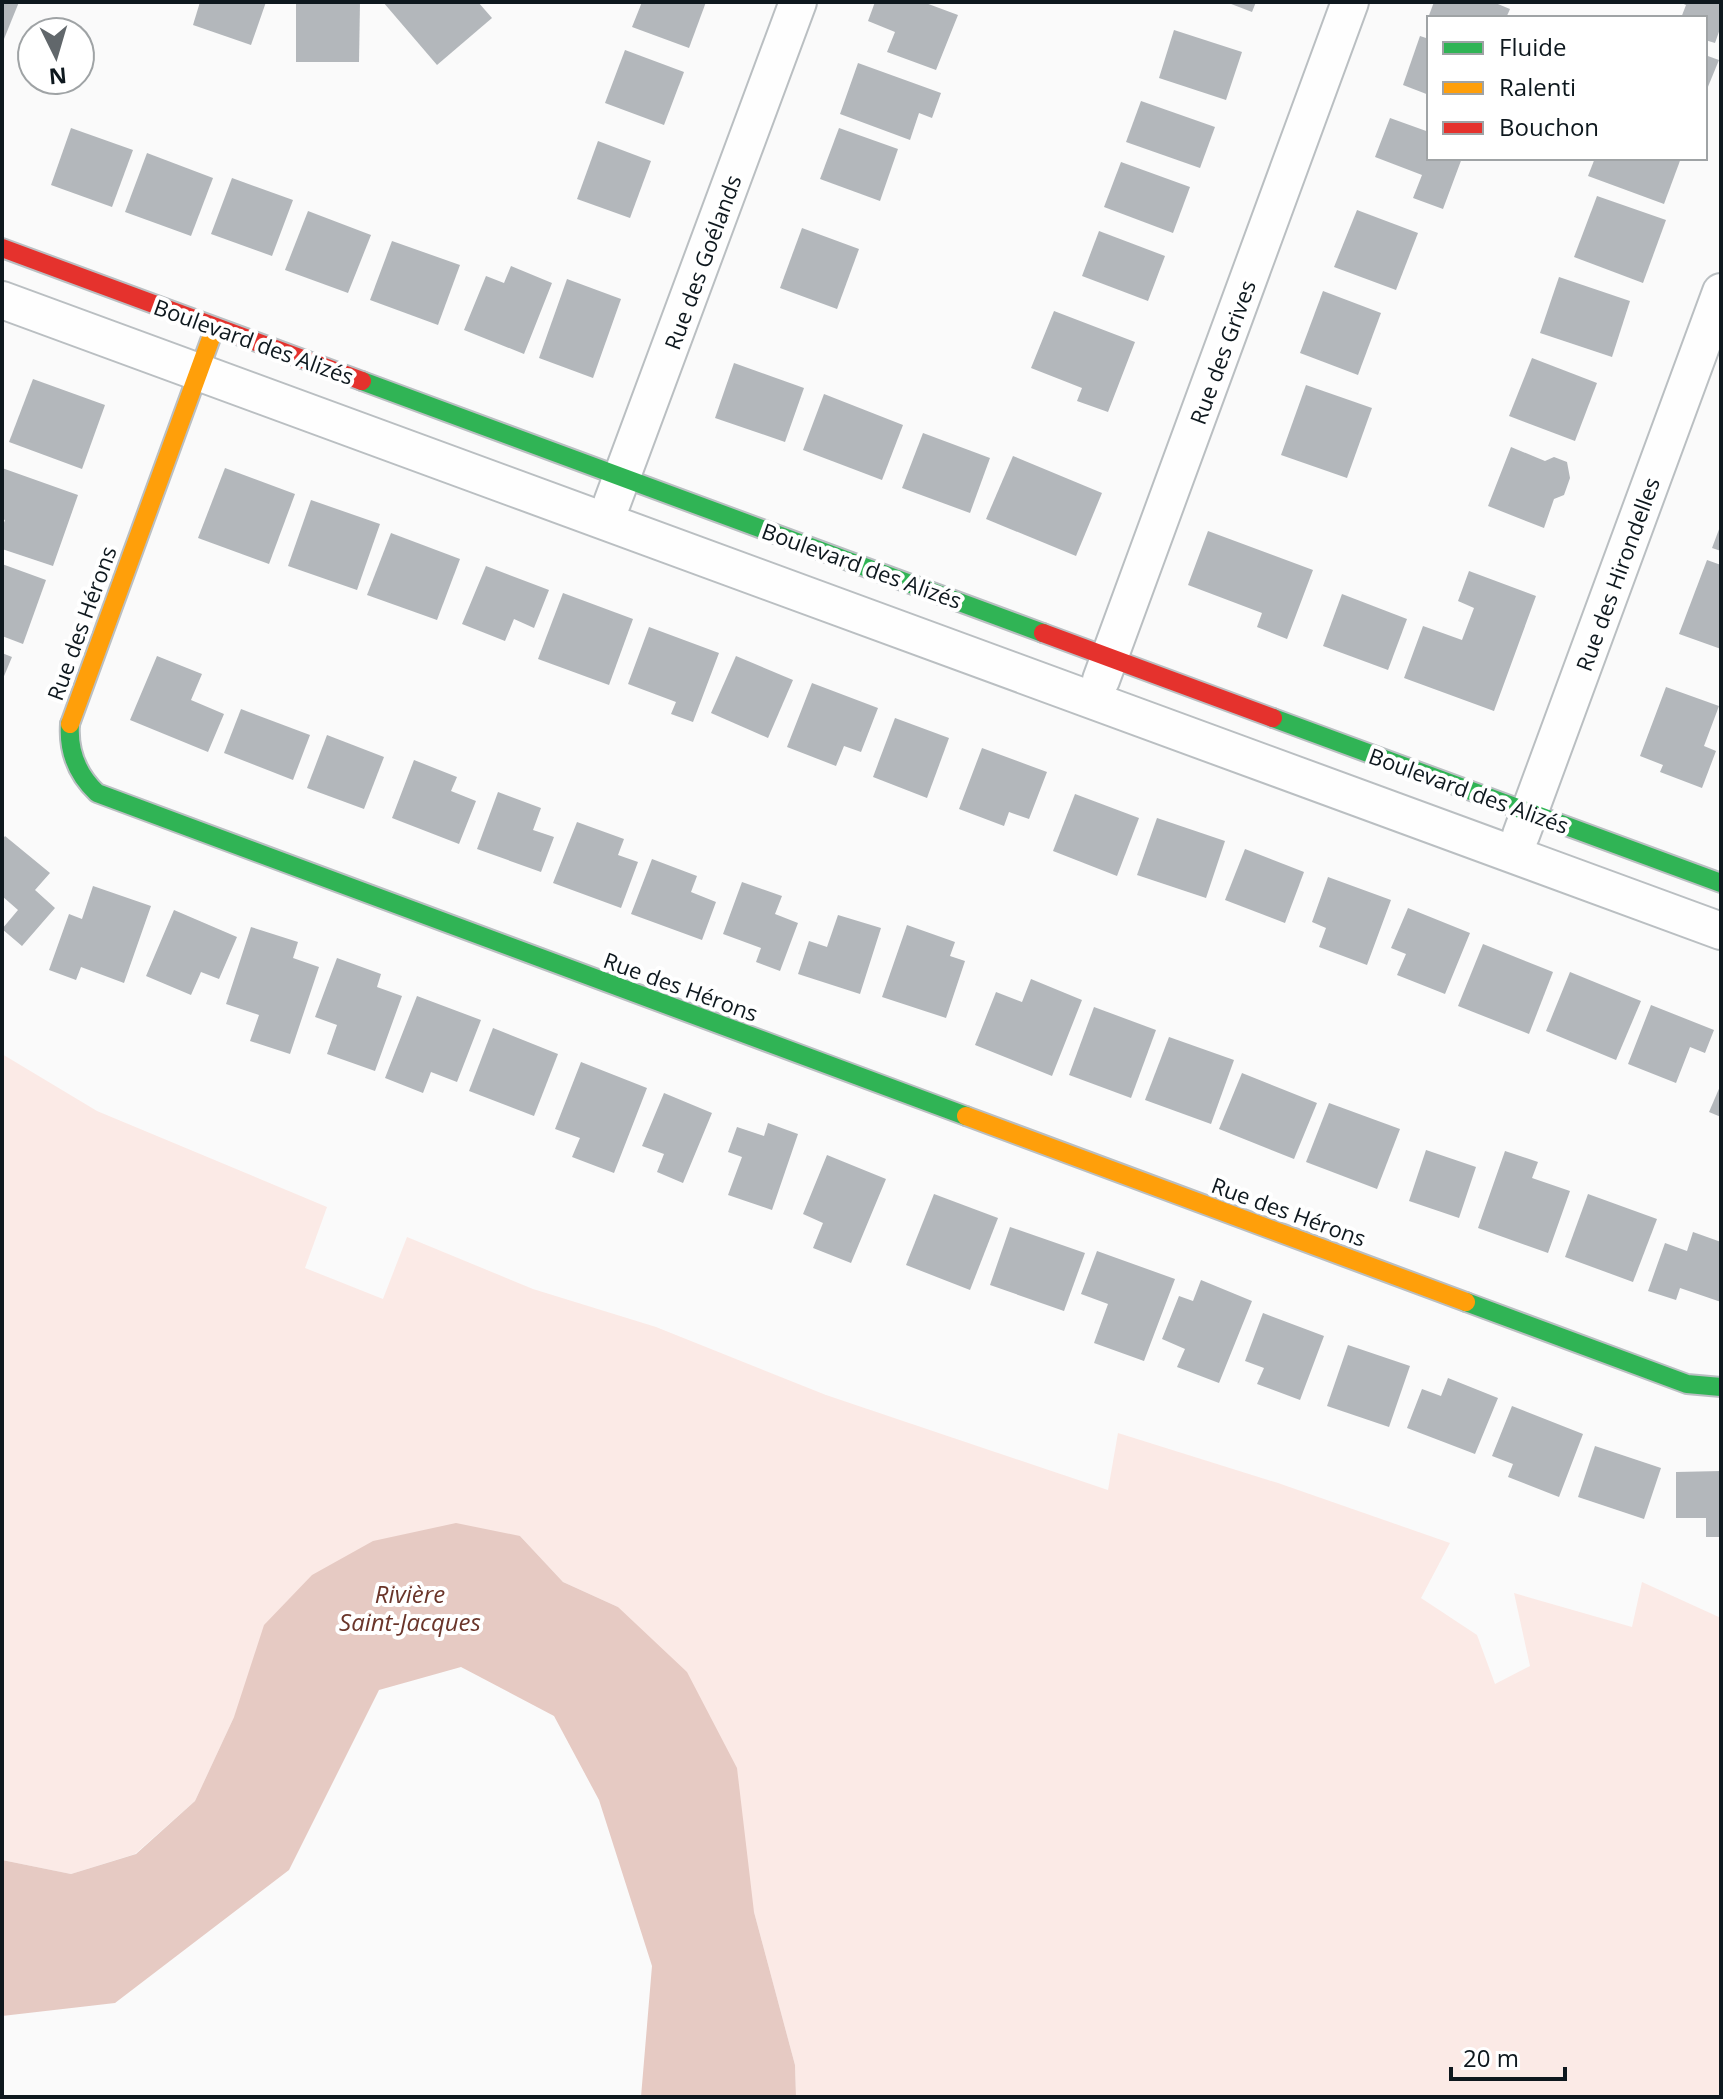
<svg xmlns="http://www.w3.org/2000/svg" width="1723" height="2099" font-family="'Open Sans',sans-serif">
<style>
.green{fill:#fbeae6}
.water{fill:#e6cac3}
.building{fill:#b3b7bb}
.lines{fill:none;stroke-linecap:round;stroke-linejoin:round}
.street-casing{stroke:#babfc2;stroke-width:40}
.fast-casing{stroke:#babfc2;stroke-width:22}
.slow-casing{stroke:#babfc2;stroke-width:22}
.jam-casing{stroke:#babfc2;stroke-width:22}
.street{stroke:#fefefe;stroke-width:36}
.fast{stroke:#30b455;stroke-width:18}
.slow{stroke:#ff9f0a;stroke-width:18}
.jam{stroke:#e5322d;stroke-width:18}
.labels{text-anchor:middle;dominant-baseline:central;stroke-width:8;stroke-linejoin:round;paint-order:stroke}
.street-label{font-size:22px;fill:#0e181e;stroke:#fff}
.water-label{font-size:24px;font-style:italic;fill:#6a352a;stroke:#fff}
</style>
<rect width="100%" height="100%" fill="#fafafa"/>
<path class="green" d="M2,1054l95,57 230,96 -22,61 78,31 24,-62 126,52 123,38 170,68 282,95 10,-57 160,50 172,60 -29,55 56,37 18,49 35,-18 -16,-73 118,34 10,-45 79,36v479h-925l-1,-32 -41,-153 -136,-305 -55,-25 -43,-46 -286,181 -39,84 -60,53 -64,20 -69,-14z"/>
<path class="water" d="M456,1523l64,13 43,46 55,25 69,65 50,96 17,144 41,153 1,32h-155l11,-131 -53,-166 -45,-84 -93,-49 -82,23 -90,180 -174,133 -113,13v-156l69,14 65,-20 59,-53 39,-84 30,-92 48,-50 61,-34z"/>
<g class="building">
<path d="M2,2h17l-17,42z"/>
<path d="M200,2h66l-15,43 -58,-20z"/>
<path d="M296,2h64l-1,60h-63z"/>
<path d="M383,2h95l14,16 -55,47z"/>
<path d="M642,2h64l-17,46 -57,-21z"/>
<path d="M875,2h48l35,13 -22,55 -49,-18 8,-20 -27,-11z"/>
<path d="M1226,2h30l-4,10z"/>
<path d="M1434,2h59l17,7 -4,9h-78z"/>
<path d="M1679,2h42v24l-6,17 -10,-3v-22h-24l5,-13z"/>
<path d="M1174,30l68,22 -16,48 -67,-22z"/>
<path d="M1420,36l9,3v56l-26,-10z"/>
<path d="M625,50l59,22 -20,53 -59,-22z"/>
<path d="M1705,55l14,5 -14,34z"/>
<path d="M858,63l83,30 -9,25 -13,-5 -9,27 -70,-26z"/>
<path d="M1141,101l74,26 -15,41 -74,-26z"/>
<path d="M1390,118l39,14v26h33l-19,51 -30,-11 9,-23 -47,-18z"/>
<path d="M71,128l62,22 -21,57 -61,-22z"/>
<path d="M839,128l59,21 -18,52 -60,-22z"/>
<path d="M598,141l53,20 -21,57 -53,-19z"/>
<path d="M147,153l66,25 -22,58 -66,-24z"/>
<path d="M1595,158h86l-17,46 -76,-28z"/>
<path d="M1121,162l69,25 -17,46 -69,-26z"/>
<path d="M232,178l61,22 -21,56 -61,-22z"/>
<path d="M1597,196l69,24 -23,63 -69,-26z"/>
<path d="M1357,210l61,23 -22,57 -62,-23z"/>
<path d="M308,211l63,24 -23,58 -63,-23z"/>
<path d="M802,228l57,21 -22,60 -57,-21z"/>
<path d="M1099,231l66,25 -17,45 -66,-25z"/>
<path d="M392,241l68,24 -22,60 -68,-25z"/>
<path d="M511,266l41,17 -28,71 -60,-24 22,-54 18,7z"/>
<path d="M1559,277l71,24 -18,56 -72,-24z"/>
<path d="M567,279l54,20 -28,79 -54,-20z"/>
<path d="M1323,291l58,22 -23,62 -58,-22z"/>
<path d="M1054,311l81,31 -27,70 -31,-11 5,-13 -51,-20z"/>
<path d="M1532,358l65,25 -22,58 -66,-25z"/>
<path d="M734,363l70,25 -19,54 -70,-24z"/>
<path d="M33,379l72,26 -23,64 -73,-27z"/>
<path d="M1306,385l66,23 -25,70 -66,-23z"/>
<path d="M824,394l79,31 -21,55 -79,-30z"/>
<path d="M923,433l67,25 -20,55 -68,-25z"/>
<path d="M1511,447l34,14 9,-4 13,5 3,16 -6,17 -10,4 -10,29 -56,-22z"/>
<path d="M1013,456l89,37 -26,63 -90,-37z"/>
<path d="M2,468l76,27 -25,71 -51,-17v-21l3,-8 -3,-1z"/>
<path d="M225,468l70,26 -26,70 -71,-26z"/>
<path d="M311,500l69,24 -23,66 -69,-24z"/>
<path d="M1721,524v27l-9,-3z"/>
<path d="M1208,531l105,39 -26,69 -30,-12 5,-14 -74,-28z"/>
<path d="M391,533l69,26 -23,61 -70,-25z"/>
<path d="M1707,560l14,5v84l-42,-15z"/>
<path d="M2,564l44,16 -23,64 -21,-8z"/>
<path d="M486,566l63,24 -15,38 -20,-9 -9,22 -43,-17z"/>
<path d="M1469,571l67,25 -42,115 -90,-33 19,-52 39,14 12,-32 -16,-7z"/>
<path d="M563,593l70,26 -24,66 -71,-26z"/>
<path d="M1342,594l65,25 -19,51 -65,-24z"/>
<path d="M649,627l70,26 -26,69 -22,-8 5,-12 -48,-18z"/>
<path d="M2,653l10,4 -10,24z"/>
<path d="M157,656l45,18 -11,26 33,14 -16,38 -78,-32z"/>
<path d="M736,656l57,24 -25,58 -57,-25z"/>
<path d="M812,683l66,25 -17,44 -17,-6 -8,20 -49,-19z"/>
<path d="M1666,687l53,19 -15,40 12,5 -14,37 -42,-16 3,-7 -23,-9z"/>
<path d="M241,709l69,26 -17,45 -69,-27z"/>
<path d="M895,718l54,20 -22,60 -54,-21z"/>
<path d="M327,735l57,22 -20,52 -57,-21z"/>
<path d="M982,748l65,24 -18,47 -20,-7 -5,14 -45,-17z"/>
<path d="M414,760l43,17 -6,14 25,10 -17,43 -67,-26z"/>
<path d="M498,792l43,16 -8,22 21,7 -13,35 -64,-23z"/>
<path d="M1075,794l64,24 -22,58 -64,-25z"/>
<path d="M1157,818l68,23 -19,57 -69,-23z"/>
<path d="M577,822l47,17 -6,16 20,7 -17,46 -68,-25z"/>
<path d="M5,836l45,37 -15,17 20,18 -33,38 -20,-17 16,-19 -16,-14v-56z"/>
<path d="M1245,849l59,23 -19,51 -60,-23z"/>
<path d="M652,859l45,17 -6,16 25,10 -14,38 -71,-26z"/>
<path d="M1328,877l63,23 -24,65 -48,-18 7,-19 -14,-6z"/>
<path d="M742,882l40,14 -7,18 23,9 -18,48 -24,-9 5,-14 -38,-14z"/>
<path d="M93,886l58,20 -27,77 -43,-16 -5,13 -27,-10 20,-56 13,5z"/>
<path d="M1408,908l62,25 -25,61 -48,-19 9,-21 -15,-6z"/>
<path d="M174,910l63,27 -18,42 -18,-7 -10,23 -45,-19z"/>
<path d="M838,915l43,13 -21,66 -62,-20 11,-33 18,6z"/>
<path d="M907,925l48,17 -5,14 15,5 -19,57 -64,-21z"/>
<path d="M251,927l47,15 -5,16 26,9 -29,87 -40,-13 9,-26 -33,-11z"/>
<path d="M1483,944l70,28 -24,62 -71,-28z"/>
<path d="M337,958l44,16 -4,13 25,9 -27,75 -48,-17 10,-29 -22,-8z"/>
<path d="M1570,972l71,29 -25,59 -70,-29z"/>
<path d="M1031,979l51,21 -30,76 -77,-31 21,-53 26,10z"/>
<path d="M417,996l64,24 -24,62 -26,-10 -8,21 -38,-15z"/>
<path d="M1651,1005l63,25 -9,23 -15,-6 -14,36 -48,-19z"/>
<path d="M1094,1007l62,23 -25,68 -62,-23z"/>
<path d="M493,1028l65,26 -24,62 -65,-25z"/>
<path d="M1169,1037l65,23 -23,64 -66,-24z"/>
<path d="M581,1062l66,26 -33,85 -42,-16 8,-19 -25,-9z"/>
<path d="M1242,1073l75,30 -23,56 -75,-30z"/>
<path d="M1721,1084v33l-12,-5z"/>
<path d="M664,1093l48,20 -29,70 -26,-11 7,-18 -22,-8z"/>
<path d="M1329,1103l71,26 -23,60 -71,-27z"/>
<path d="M768,1123l30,11 -26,76 -44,-15 14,-38 -14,-5 9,-25 27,9z"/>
<path d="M1426,1150l50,17 -17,51 -50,-17z"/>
<path d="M1505,1151l33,11 -6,16 38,13 -22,62 -70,-25z"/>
<path d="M827,1155l59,24 -35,84 -38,-15 10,-25 -20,-9z"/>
<path d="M934,1194l64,24 -28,72 -64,-25z"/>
<path d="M1588,1194l69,25 -24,63 -68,-25z"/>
<path d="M1010,1227l75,26 -21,58 -74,-26z"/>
<path d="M1693,1232l28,10v60l-41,-14 -4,12 -28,-9 17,-48 22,8z"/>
<path d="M1097,1251l78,28 -31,82 -50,-18 14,-39 -27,-10z"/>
<path d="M1201,1280l51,21 -33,82 -42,-16 8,-18 -23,-10 17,-43 14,5z"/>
<path d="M1263,1313l61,23 -24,64 -43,-16 7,-16 -19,-7z"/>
<path d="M1348,1345l62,21 -21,61 -62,-21z"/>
<path d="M1448,1378l50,20 -23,56 -68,-26 15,-39 19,7z"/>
<path d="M1512,1406l71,28 -24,63 -51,-20 5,-13 -21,-8z"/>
<path d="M1595,1446l66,22 -17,51 -66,-22z"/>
<path d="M1721,1471v66h-15v-19h-30v-46z"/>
</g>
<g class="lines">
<g class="street-casing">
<g id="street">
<path d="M2,300l1719,631"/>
<path d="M612,503l186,-501"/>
<path d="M1101,680l249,-678"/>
<path d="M1521,835l200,-543"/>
</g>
</g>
<g class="fast-casing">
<g id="fast">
<path d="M362,381l681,252"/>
<path d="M1273,718l448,165"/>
<path d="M70,724c-2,28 7,50 27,69l869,323"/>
<path d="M1466,1302l221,82 34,3"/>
</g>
</g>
<g class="slow-casing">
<g id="slow">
<path d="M70,724l145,-397"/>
<path d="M966,1116l500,186"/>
</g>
</g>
<g class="jam-casing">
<g id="jam">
<path d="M2,248l360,133"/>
<path d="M1043,633l230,85"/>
</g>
</g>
<use href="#street" class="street"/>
<use href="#fast" class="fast"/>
<use href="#slow" class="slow"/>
<use href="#jam" class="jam"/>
</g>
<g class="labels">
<g class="street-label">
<text transform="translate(702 262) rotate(-70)">Rue des Goélands</text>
<text transform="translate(254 341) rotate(20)">Boulevard des Alizés</text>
<text transform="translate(1222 352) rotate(-70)">Rue des Grives</text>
<text transform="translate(862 565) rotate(20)">Boulevard des Alizés</text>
<text transform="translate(1617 574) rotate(-70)">Rue des Hirondelles</text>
<text transform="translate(81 623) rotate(-70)">Rue des Hérons</text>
<text transform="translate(1469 790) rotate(20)">Boulevard des Alizés</text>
<text transform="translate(681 986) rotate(20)">Rue des Hérons</text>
<text transform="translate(1289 1211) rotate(20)">Rue des Hérons</text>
</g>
<g class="water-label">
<text x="410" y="1593">Rivière<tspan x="410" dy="28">Saint-Jacques</tspan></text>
</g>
</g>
<rect width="1723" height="2099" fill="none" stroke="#0e181e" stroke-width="8"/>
<rect x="1427" y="16" width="280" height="144" fill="#ffffff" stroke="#9fa3a5" stroke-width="2"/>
<rect x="1443" y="42" width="40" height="12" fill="#30b455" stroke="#9fa3a5" stroke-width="2"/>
<text x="1499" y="56" font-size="24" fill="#0e181e">Fluide</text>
<rect x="1443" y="82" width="40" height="12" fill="#ff9f0a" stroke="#9fa3a5" stroke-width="2"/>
<text x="1499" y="96" font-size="24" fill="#0e181e">Ralenti</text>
<rect x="1443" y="122" width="40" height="12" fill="#e5322d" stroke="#9fa3a5" stroke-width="2"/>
<text x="1499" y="136" font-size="24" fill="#0e181e">Bouchon</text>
<g transform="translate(56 56) rotate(175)"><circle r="38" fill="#ffffff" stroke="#9fa3a5" stroke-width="2"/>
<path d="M0-6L14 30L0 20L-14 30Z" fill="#61676b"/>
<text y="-12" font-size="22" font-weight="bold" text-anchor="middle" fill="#0e181e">N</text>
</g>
<path d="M1451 2067v12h114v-12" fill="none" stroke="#0e181e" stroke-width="4"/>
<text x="1463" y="2067" font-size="24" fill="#0e181e" stroke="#ffffff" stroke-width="6" paint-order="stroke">20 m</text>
</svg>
